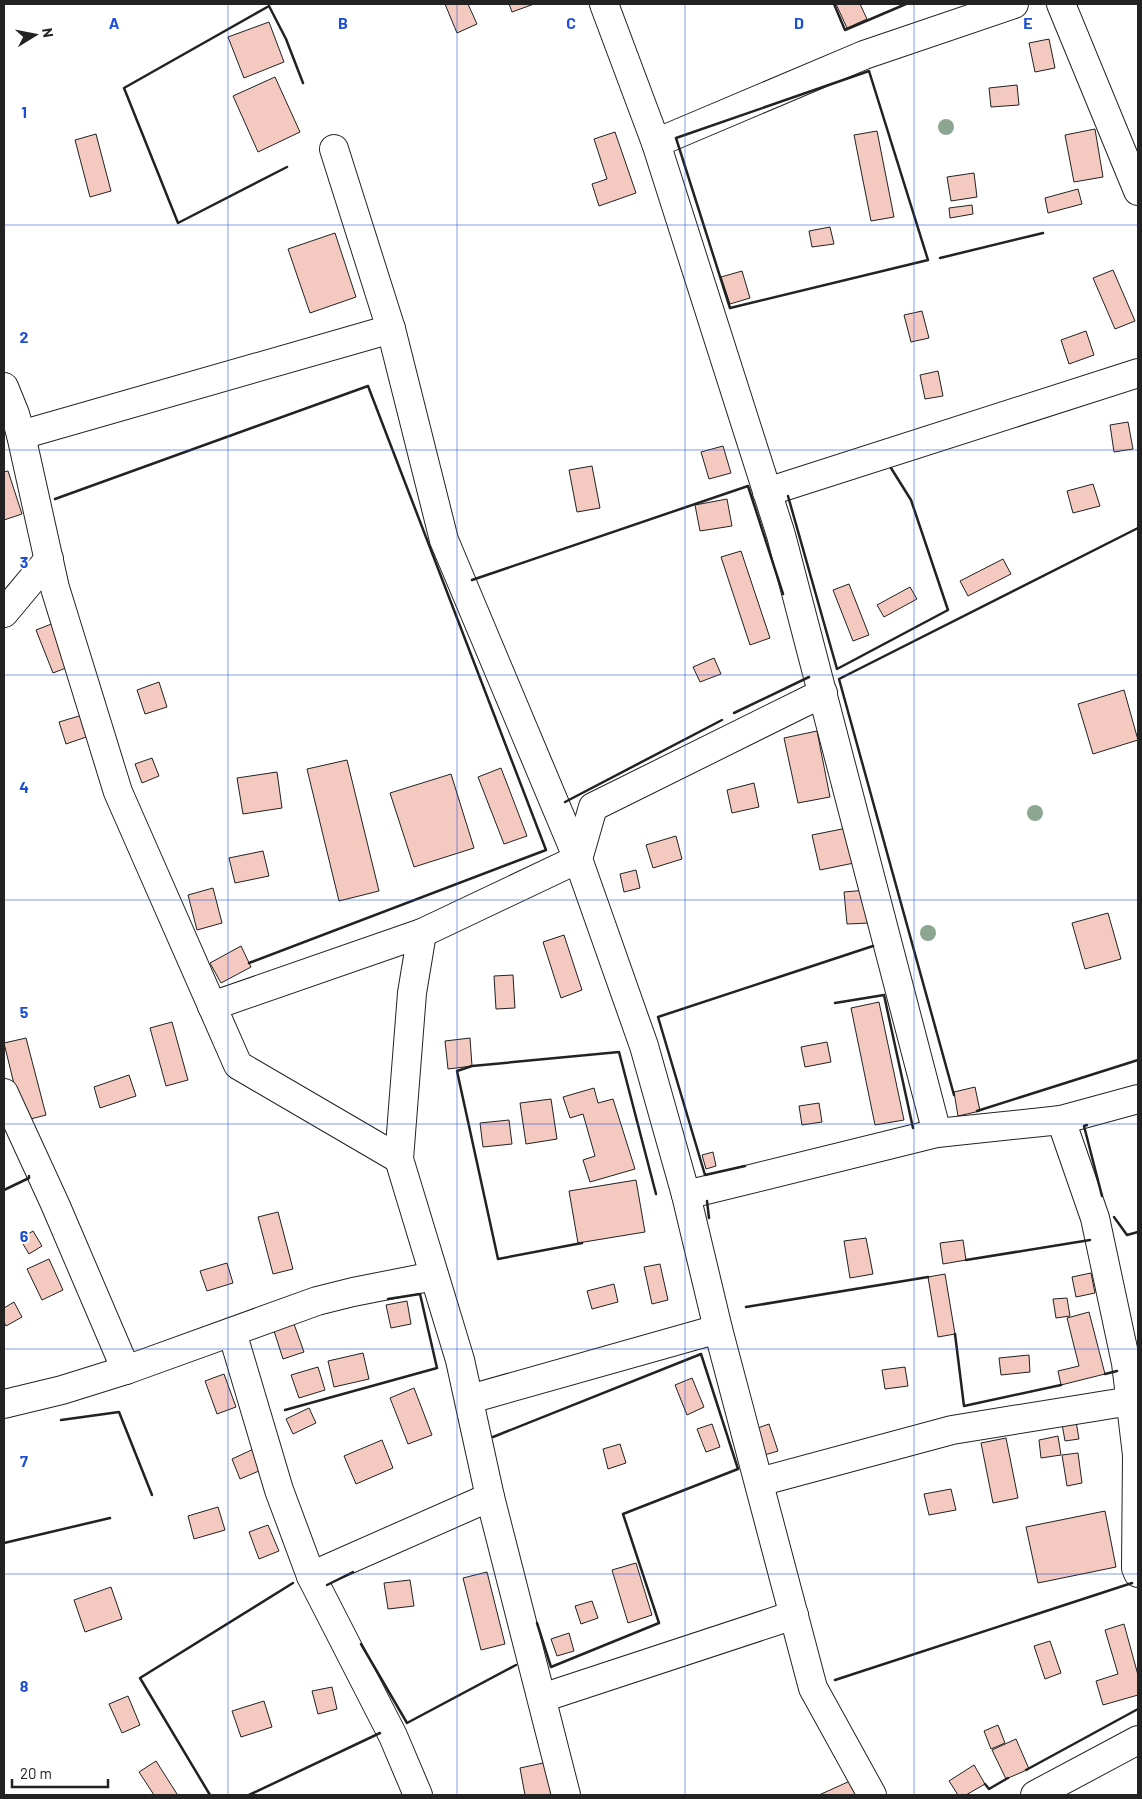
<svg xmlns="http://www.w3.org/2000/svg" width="1142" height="1799" font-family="Barlow,sans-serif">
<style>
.building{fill:#f3c9c0;stroke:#222}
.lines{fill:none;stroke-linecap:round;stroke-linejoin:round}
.minor-casing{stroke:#222;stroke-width:30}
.minor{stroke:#fff;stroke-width:28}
.wall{stroke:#222;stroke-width:2.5}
.tree{fill:#8da692}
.grid{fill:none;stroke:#1d4ed8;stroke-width:1;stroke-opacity:0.55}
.grid-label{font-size:16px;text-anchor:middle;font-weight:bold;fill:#1d4ed8;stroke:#fff;stroke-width:4;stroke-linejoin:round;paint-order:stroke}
</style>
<rect width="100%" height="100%" fill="#fff"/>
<g class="building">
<path d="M445,4h23l9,20 -20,9z"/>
<path d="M509,4h25l-22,8z"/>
<path d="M836,4h24l7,15 -20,9z"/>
<path d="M269,22l15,40 -40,16 -16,-41z"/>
<path d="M1049,39l6,29 -20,4 -6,-29z"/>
<path d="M275,77l25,55 -42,20 -25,-56z"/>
<path d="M1017,85l2,20 -28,2 -2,-19z"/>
<path d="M1095,129l8,48 -29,5 -9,-47z"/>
<path d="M877,131l17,86 -23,4 -17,-86z"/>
<path d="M615,132l21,61 -37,13 -7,-22 15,-5 -13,-40z"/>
<path d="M96,134l15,57 -21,6 -15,-57z"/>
<path d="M974,173l3,24 -26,4 -4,-24z"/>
<path d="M1078,189l4,15 -34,9 -3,-15z"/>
<path d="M972,205l1,9 -23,4 -1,-10z"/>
<path d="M830,227l4,17 -22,3 -3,-16z"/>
<path d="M335,233l21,64 -46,16 -22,-64z"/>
<path d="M1113,270l22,51 -20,8 -22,-51z"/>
<path d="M742,271l8,27 -20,6 -9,-27z"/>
<path d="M922,311l7,27 -18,4 -7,-27z"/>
<path d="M1086,331l8,24 -25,9 -8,-24z"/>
<path d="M938,371l5,25 -18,3 -5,-24z"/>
<path d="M1128,422l5,27 -19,3 -4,-27z"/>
<path d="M723,446l8,27 -22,6 -8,-27z"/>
<path d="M592,466l8,42 -23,4 -8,-42z"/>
<path d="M8,471l14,43 -18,6v-48z"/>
<path d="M1093,484l7,22 -27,7 -6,-22z"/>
<path d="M727,499l5,27 -32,5 -5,-26z"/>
<path d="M741,551l29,87 -20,7 -29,-88z"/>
<path d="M1003,559l8,15 -43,22 -8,-15z"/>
<path d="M849,584l20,51 -16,6 -20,-51z"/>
<path d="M910,587l7,12 -33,18 -7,-12z"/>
<path d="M54,623l17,43 -18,7 -17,-43z"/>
<path d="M714,658l7,16 -21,8 -7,-15z"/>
<path d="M159,682l8,25 -22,7 -8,-24z"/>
<path d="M1124,690l14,50 -45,14 -15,-50z"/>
<path d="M89,713l6,21 -29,10 -7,-22z"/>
<path d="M817,731l13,66 -32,6 -14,-65z"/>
<path d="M152,758l7,18 -17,7 -7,-19z"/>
<path d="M347,760l32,131 -40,10 -32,-132z"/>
<path d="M501,768l26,68 -23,8 -26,-67z"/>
<path d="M277,772l5,36 -39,6 -6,-36z"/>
<path d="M451,774l23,74 -60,19 -24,-74z"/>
<path d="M754,783l5,24 -27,6 -5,-23z"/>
<path d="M847,828l7,35 -34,7 -8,-35z"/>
<path d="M676,836l6,23 -29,9 -7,-23z"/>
<path d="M263,851l6,25 -34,7 -6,-25z"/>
<path d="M636,870l4,18 -16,4 -4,-18z"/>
<path d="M213,888l9,35 -25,7 -9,-35z"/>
<path d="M867,890l2,33 -22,1 -3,-32z"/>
<path d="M1108,913l13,46 -36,10 -13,-46z"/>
<path d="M564,935l18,55 -21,8 -18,-56z"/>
<path d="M241,946l10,21 -30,16 -11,-20z"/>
<path d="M513,975l2,33 -19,1 -2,-33z"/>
<path d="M879,1002l25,118 -29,5 -24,-117z"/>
<path d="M172,1022l16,58 -22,6 -16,-58z"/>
<path d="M26,1038l20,77 -23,6 -19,-78z"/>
<path d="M470,1038l2,28 -24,3 -3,-28z"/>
<path d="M827,1042l4,20 -26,5 -4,-20z"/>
<path d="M129,1075l7,21 -36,12 -6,-21z"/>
<path d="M975,1087l5,24 -22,5 -4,-24z"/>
<path d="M594,1088l4,15 15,-4 22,70 -45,13 -7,-22 12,-4 -12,-42 -13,4 -7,-21z"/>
<path d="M551,1099l6,40 -31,5 -6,-41z"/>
<path d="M819,1103l3,19 -20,3 -3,-19z"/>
<path d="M509,1120l3,24 -29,3 -3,-24z"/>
<path d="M713,1152l3,14 -10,3 -4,-14z"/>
<path d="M636,1180l9,52 -67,11 -9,-52z"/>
<path d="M278,1212l15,57 -20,5 -15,-57z"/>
<path d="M33,1231l9,15 -13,8 -9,-15z"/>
<path d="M866,1238l7,36 -23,4 -6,-37z"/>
<path d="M963,1240l3,20 -23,4 -3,-21z"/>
<path d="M49,1259l14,31 -21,10 -15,-31z"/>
<path d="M227,1263l6,20 -26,8 -7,-20z"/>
<path d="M660,1264l8,36 -16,4 -8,-37z"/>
<path d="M1091,1273l4,20 -19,4 -4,-20z"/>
<path d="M945,1274l10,60 -17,3 -10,-60z"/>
<path d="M614,1284l4,18 -26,7 -5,-18z"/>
<path d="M1067,1298l3,18 -14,2 -3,-19z"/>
<path d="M407,1301l4,23 -20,4 -5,-23z"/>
<path d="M14,1302l8,15 -16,9 -2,-4v-14z"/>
<path d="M1089,1312l16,62 -44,11 -3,-14 21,-5 -12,-48z"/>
<path d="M294,1324l10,28 -21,7 -9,-28z"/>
<path d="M363,1353l6,26 -35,8 -6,-26z"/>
<path d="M1029,1355l1,17 -29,3 -2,-17z"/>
<path d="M318,1367l7,23 -26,8 -8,-23z"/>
<path d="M905,1367l3,19 -23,3 -3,-19z"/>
<path d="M224,1374l12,33 -19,7 -12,-33z"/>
<path d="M692,1378l12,29 -17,8 -12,-30z"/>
<path d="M414,1388l18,47 -24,9 -18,-46z"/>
<path d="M309,1408l7,15 -23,11 -7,-15z"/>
<path d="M1076,1421l3,18 -14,2 -3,-17z"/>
<path d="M712,1424l8,23 -14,5 -9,-23z"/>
<path d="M769,1424l9,27 -17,5 -9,-26z"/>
<path d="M1058,1436l3,19 -20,3 -2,-18z"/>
<path d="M1006,1438l12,60 -25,5 -12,-60z"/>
<path d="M382,1440l11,28 -37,16 -12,-28z"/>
<path d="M620,1444l6,19 -18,6 -5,-20z"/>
<path d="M258,1447l8,21 -26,11 -8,-20z"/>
<path d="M1078,1453l4,30 -15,3 -5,-31z"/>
<path d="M951,1489l5,21 -27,5 -5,-21z"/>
<path d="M218,1507l7,23 -31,9 -6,-23z"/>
<path d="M1105,1511l11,56 -78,16 -12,-56z"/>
<path d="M268,1525l11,26 -20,8 -10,-27z"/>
<path d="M636,1563l16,52 -24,8 -16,-53z"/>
<path d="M487,1572l18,72 -24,6 -18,-72z"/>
<path d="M410,1580l4,26 -26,3 -4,-26z"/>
<path d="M111,1587l11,32 -37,13 -11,-32z"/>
<path d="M592,1601l6,17 -17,6 -6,-18z"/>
<path d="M1124,1624l14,51v20l-35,10 -7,-24 22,-7 -13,-44z"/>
<path d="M569,1633l5,18 -17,5 -6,-17z"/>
<path d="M1050,1641l11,32 -16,6 -11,-33z"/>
<path d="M332,1687l5,22 -19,5 -6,-23z"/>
<path d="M128,1696l12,29 -18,8 -13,-29z"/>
<path d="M264,1701l8,26 -31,10 -9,-26z"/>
<path d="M998,1725l7,18 -14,6 -7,-18z"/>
<path d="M1016,1739l13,30 -23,10 -14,-29z"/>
<path d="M156,1761l21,33 -2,1h-21l-15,-23z"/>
<path d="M548,1762l7,33h-30l-5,-27z"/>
<path d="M974,1765l11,19 -19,11h-8l-9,-14z"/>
<path d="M850,1781l6,14h-37z"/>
</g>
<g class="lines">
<g class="minor-casing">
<g id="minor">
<path d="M604,4l52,139 125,392 156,598"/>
<path d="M1061,4l77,187"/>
<path d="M656,143l208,-88 150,-51"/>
<path d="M334,149l57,180 53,211 134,319 66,187 42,149 32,134 95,359 59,107"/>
<path d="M4,387l11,27 6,21 34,153 63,204 120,273 161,94"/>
<path d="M21,435l370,-106"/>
<path d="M767,492l371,-119"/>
<path d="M4,613l45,-54"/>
<path d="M422,933l-10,60 -13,166 61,201 30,137 76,298"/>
<path d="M212,1006l210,-73 156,-74 15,-52 230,-114"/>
<path d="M4,1093l51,111 71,166"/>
<path d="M1061,1120l34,98 31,145 11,92 -1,113 2,5"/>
<path d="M686,1195l251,-62 124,-13 77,-21"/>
<path d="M232,1332l47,158 32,86 82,160 25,59"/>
<path d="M470,1399l248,-70"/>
<path d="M4,1404l58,-14 64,-20 191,-69 36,-9 81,-16"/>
<path d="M759,1482l193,-52 179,-29"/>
<path d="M311,1576l179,-79"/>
<path d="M542,1698l252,-83"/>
<path d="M1035,1795l103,-55"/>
</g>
</g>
<use href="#minor" class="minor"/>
<g class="wall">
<path d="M834,4l11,26 61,-26"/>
<path d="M869,71l59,189 -198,48 -54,-170z"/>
<path d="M287,167l-109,56 -54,-135 145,-82 17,33 17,44"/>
<path d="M940,258l103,-25"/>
<path d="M788,496l49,173 111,-59 -37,-110 -20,-32"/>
<path d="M55,499l313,-113 178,464 -297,113"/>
<path d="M472,580l276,-94 35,108"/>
<path d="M734,713l75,-36"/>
<path d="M565,802l157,-82"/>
<path d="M835,1003l49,-8 29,133"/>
<path d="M954,1095l-115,-416 299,-151"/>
<path d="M977,1111l161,-51"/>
<path d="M1087,1125l-3,1 18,70"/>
<path d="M745,1166l-40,9 -47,-158 215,-71"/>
<path d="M4,1190l25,-12v-2"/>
<path d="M707,1201l2,17"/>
<path d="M1114,1217l13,18 11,-3"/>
<path d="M582,1243l-84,16 -41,-188 15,-5 147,-14 37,142"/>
<path d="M966,1260l124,-20"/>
<path d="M746,1307l182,-30"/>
<path d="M955,1334l9,72 97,-21"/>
<path d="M1105,1374l12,-3"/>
<path d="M285,1410l152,-42 -17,-74 -32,5"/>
<path d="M61,1420l58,-8 33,83"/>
<path d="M493,1437l208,-83 37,115 -115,45 36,109 -108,44 -14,-44"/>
<path d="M4,1543l106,-25"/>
<path d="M327,1585l26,-13"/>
<path d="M361,1644l46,79 109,-58"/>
<path d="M835,1680l297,-97"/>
<path d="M1026,1770l112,-61"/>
<path d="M985,1784l4,5 19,-11"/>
<path d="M210,1795l-70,-117 153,-95"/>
<path d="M249,1795l131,-62"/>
</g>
</g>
<g class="tree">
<circle cx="946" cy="127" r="8"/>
<circle cx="1035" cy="813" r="8"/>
<circle cx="928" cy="933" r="8"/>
</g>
<path class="grid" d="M228,4v1791M457,4v1791M685,4v1791M914,4v1791M4,225h1134M4,450h1134M4,675h1134M4,900h1134M4,1124h1134M4,1349h1134M4,1574h1134"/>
<g class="grid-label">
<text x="114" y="29">A</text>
<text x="343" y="29">B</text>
<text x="571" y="29">C</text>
<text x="799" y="29">D</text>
<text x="1028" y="29">E</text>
<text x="24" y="118">1</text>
<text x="24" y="343">2</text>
<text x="24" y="568">3</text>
<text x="24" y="793">4</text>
<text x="24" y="1018">5</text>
<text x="24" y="1242">6</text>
<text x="24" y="1467">7</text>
<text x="24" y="1692">8</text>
</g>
<rect width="1142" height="1799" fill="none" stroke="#222222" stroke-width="10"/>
<g transform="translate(35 35) rotate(80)" stroke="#ffffff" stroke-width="4" paint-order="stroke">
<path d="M0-4L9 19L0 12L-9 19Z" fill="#222222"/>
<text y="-8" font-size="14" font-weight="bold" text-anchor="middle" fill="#222222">N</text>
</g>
<path d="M12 1779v8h96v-8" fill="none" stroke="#222222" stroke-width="2.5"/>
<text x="20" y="1779" font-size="15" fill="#222222" stroke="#ffffff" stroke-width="4" paint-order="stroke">20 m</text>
</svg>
